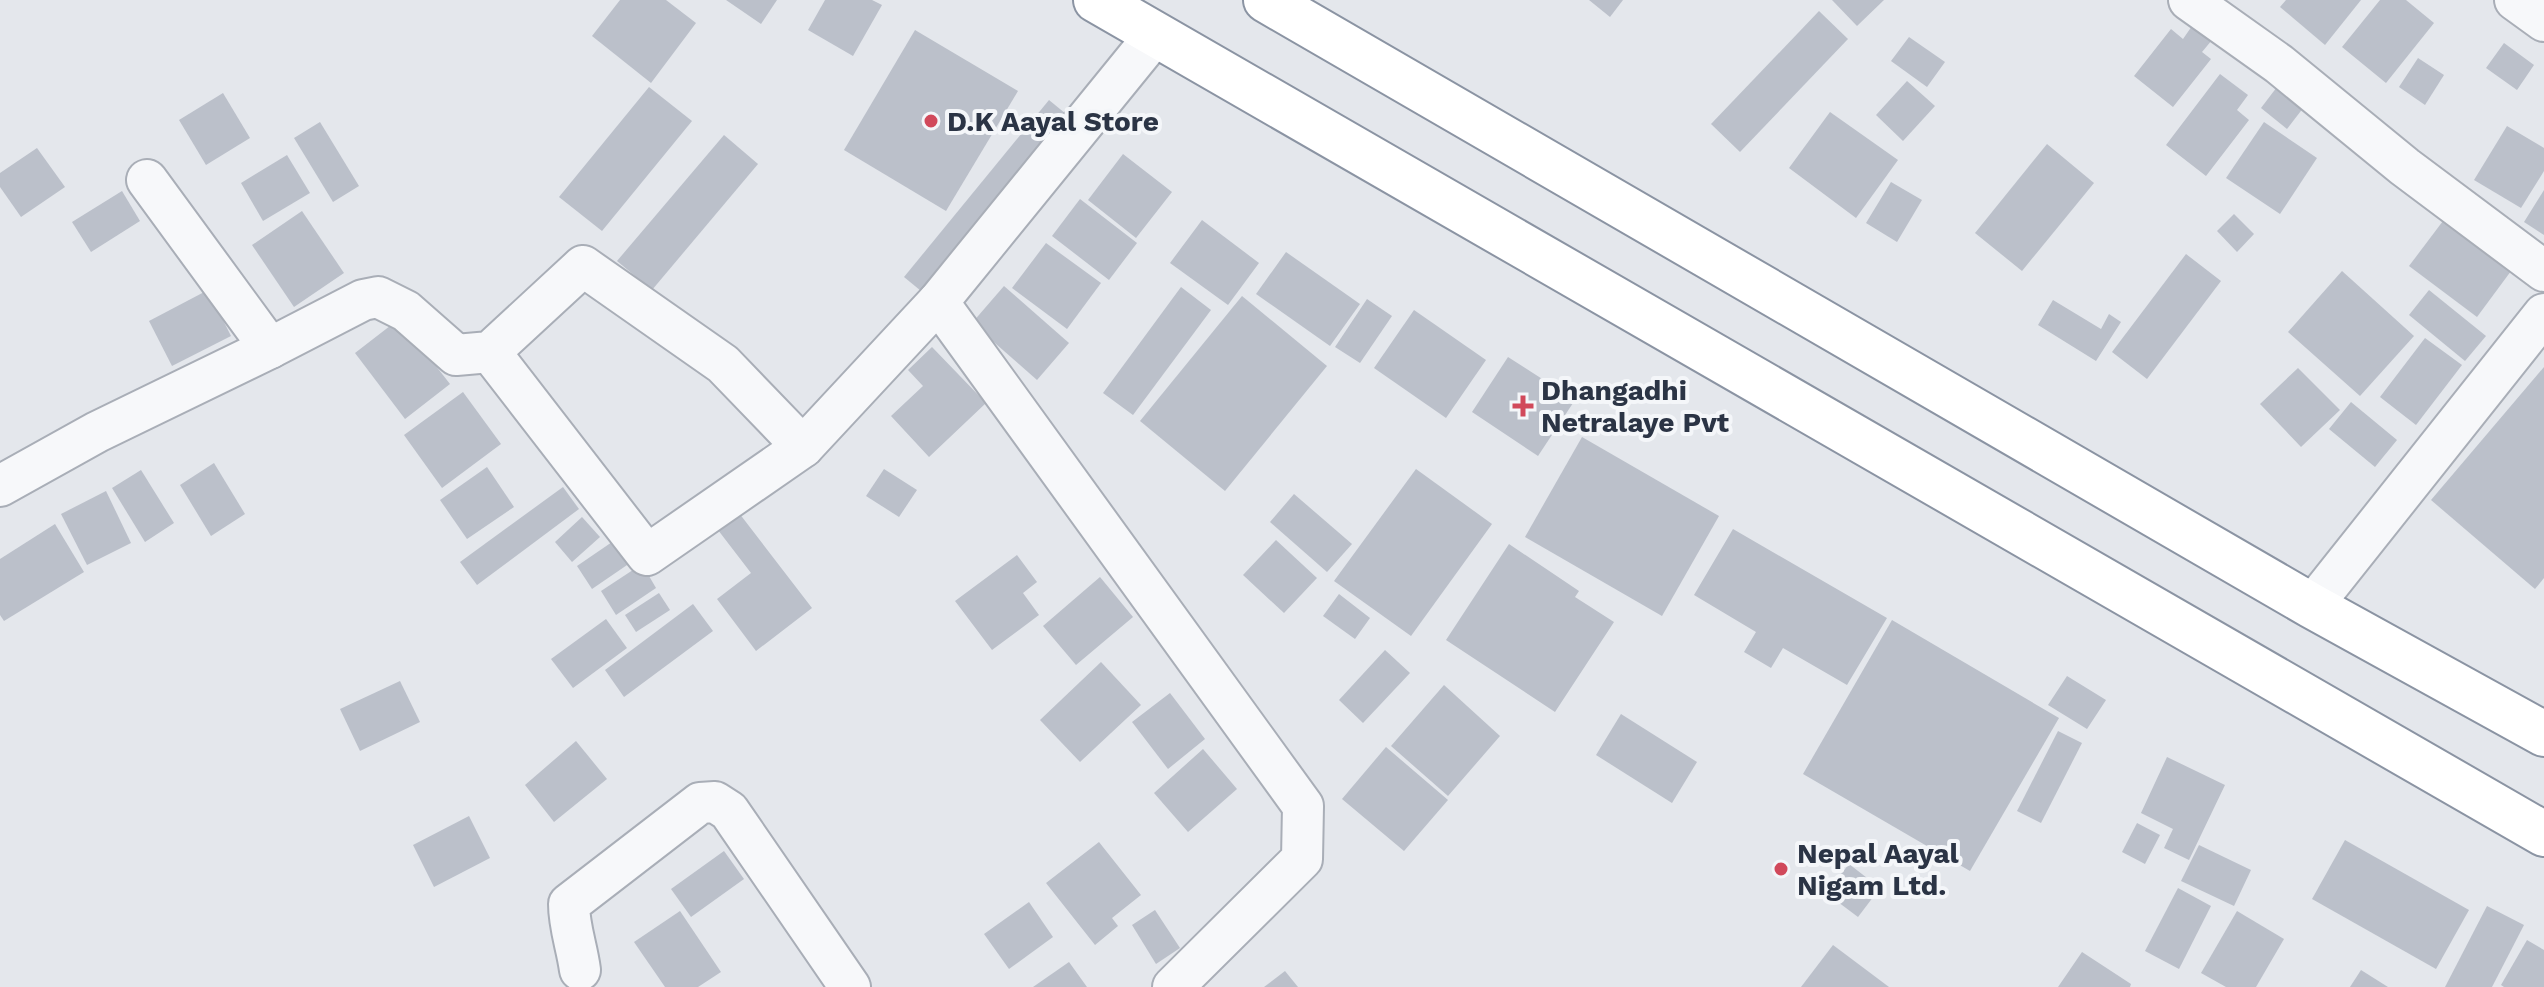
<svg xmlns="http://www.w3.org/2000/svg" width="2544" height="987" font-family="'Work Sans',sans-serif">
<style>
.building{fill:#bbc0ca}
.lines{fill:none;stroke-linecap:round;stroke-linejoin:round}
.minor-casing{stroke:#a9aeb7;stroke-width:44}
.trunk-casing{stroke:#8b94a3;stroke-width:48}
.minor{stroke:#f7f8fa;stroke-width:40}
.trunk{stroke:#fff;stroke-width:44}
.poi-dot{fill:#d1495b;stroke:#f4f6f9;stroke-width:3}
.labels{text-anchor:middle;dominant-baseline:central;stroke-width:8;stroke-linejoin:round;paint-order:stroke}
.poi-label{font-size:28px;font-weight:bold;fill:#2b3445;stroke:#f4f6f9;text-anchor:start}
</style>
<rect width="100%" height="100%" fill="#e4e7ec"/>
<g class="building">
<path d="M620,0h46l30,23 -45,60 -59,-47z"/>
<path d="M726,0h51l-16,24z"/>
<path d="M825,0h47l10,5 -29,51 -45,-26z"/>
<path d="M1589,0h34l-13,17z"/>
<path d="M1832,0h52l-27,26z"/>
<path d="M2286,0h75l-36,45 -45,-38z"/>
<path d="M2380,0h26l28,23 -48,60 -44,-36z"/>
<path d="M1819,11l29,28 -108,113 -29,-28z"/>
<path d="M2192,26l20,14 -10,12 9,7 -38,48 -39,-31 37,-47 12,10z"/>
<path d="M915,30l103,61 -72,120 -102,-61z"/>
<path d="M1909,37l36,25 -18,25 -36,-26z"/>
<path d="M2504,43l30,22 -17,25 -31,-22z"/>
<path d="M2418,58l26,17 -19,30 -26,-18z"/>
<path d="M2220,74l28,21 -11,15 12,10 -43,56 -40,-31z"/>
<path d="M1907,81l28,25 -32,35 -27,-26z"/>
<path d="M2280,83l27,20 -20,26 -26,-21z"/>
<path d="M649,87l43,34 -90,110 -43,-34z"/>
<path d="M223,93l27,45 -44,27 -27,-45z"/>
<path d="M1049,100l28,23 -145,177 -28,-23z"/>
<path d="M1830,112l68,48 -42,58 -67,-50z"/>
<path d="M320,122l39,64 -26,16 -39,-64z"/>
<path d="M2264,122l53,36 -37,56 -54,-36z"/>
<path d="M2507,126l37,22v23l-23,37 -47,-28z"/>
<path d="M724,135l34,29 -106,126 -35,-29z"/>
<path d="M2047,144l47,39 -72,88 -47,-38z"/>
<path d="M37,148l28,39 -44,30 -21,-30v-14z"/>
<path d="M1123,154l49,38 -36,46 -48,-38z"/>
<path d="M287,155l23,38 -47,28 -22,-38z"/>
<path d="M1891,182l31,18 -25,42 -31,-19z"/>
<path d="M2544,190v45l-20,-13z"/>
<path d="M122,191l18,30 -49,31 -19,-30z"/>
<path d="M1080,199l57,44 -28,37 -57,-44z"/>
<path d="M302,211l42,62 -50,34 -42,-62z"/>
<path d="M2234,214l20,20 -17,18 -20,-21z"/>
<path d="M2446,217l68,50 -37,50 -68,-51z"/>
<path d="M1202,220l57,43 -31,42 -58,-42z"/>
<path d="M1046,243l55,40 -34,46 -55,-41z"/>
<path d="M1286,252l74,52 -30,42 -74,-52z"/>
<path d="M2186,254l35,27 -74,98 -35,-27z"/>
<path d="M2342,271l72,65 -54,60 -72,-64z"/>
<path d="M1004,286l65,57 -32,37 -65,-57z"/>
<path d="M1181,287l30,23 -78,105 -30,-22z"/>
<path d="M208,290l23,46 -59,30 -23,-45z"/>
<path d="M2429,290l57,46 -21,25 -56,-46z"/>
<path d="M1242,296l85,70 -102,125 -85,-70z"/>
<path d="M1367,299l25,17 -32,47 -25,-16z"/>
<path d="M2053,300l48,29 8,-15 12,8 -25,39 -58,-36z"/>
<path d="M1414,310l72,50 -40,58 -72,-50z"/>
<path d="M399,319l51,65 -45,35 -50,-66z"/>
<path d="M2425,338l37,27 -46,60 -36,-28z"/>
<path d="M932,347l54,56 -57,54 -38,-41 32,-30 -15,-16z"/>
<path d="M1508,357l67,43 -37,56 -66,-44z"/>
<path d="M2544,367v211l-9,11 -104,-89z"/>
<path d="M2298,368l42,42 -39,37 -41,-43z"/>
<path d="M463,392l38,52 -59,44 -38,-53z"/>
<path d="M2351,402l46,38 -22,27 -46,-38z"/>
<path d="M1582,437l137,79 -57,100 -137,-79z"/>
<path d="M214,463l31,51 -34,22 -31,-51z"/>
<path d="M487,467l27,40 -47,32 -27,-39z"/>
<path d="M884,469l33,21 -18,27 -33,-21z"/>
<path d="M1416,469l76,55 -81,112 -77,-55z"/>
<path d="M141,470l33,53 -29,19 -33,-54z"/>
<path d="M563,487l16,22 -102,76 -17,-23z"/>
<path d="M106,491l25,52 -44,22 -26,-51z"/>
<path d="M1294,494l58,50 -25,28 -57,-50z"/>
<path d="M739,513l73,95 -56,43 -39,-52 34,-26 -33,-43z"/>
<path d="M582,517l18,20 -28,25 -17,-20z"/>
<path d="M55,524l29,48 -80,49 -4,-6v-56z"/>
<path d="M1733,529l154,89 -40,67 -64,-37 -12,20 -27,-16 12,-20 -62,-37z"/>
<path d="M615,540l15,23 -38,26 -15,-23z"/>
<path d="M1276,540l41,38 -33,35 -41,-38z"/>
<path d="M1509,544l70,47 -4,6 39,25 -59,90 -109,-72z"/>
<path d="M1017,555l20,27 -14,11 16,22 -47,35 -37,-49z"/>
<path d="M642,564l14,24 -40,27 -15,-24z"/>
<path d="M1100,577l33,40 -57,48 -33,-39z"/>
<path d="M659,593l11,17 -34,22 -11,-17z"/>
<path d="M1339,594l31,24 -15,21 -32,-23z"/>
<path d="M693,604l20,27 -89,66 -19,-27z"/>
<path d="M606,619l21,29 -54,40 -22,-29z"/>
<path d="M1892,620l167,98 -89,153 -167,-97z"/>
<path d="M1385,650l25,23 -47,50 -24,-23z"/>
<path d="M1101,662l40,43 -61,57 -40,-42z"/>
<path d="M2067,676l39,24 -19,29 -39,-24z"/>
<path d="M400,681l20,41 -60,29 -20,-42z"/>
<path d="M1444,685l56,51 -52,60 -57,-50z"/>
<path d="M1170,693l35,46 -37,30 -36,-47z"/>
<path d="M1621,714l76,48 -25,41 -76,-48z"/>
<path d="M2058,731l24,12 -41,80 -24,-12z"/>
<path d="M576,741l31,38 -53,43 -29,-37z"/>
<path d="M1386,747l62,53 -44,51 -62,-52z"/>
<path d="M1203,749l34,40 -49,43 -34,-39z"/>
<path d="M2167,757l58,28 -36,75 -25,-12 9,-19 -32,-16z"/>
<path d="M469,816l21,42 -56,29 -21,-42z"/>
<path d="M2137,823l23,12 -15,29 -23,-12z"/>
<path d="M2345,840l124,70 -33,59 -124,-70z"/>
<path d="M1099,842l42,53 -29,23 6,8 -23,19 -49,-62z"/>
<path d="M2199,845l52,25 -17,36 -53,-25z"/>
<path d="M724,851l20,28 -53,38 -20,-28z"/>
<path d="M1849,864l31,24 -22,29 -32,-24z"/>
<path d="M2178,888l33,18 -32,63 -34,-18z"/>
<path d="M1029,902l24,35 -44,32 -25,-35z"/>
<path d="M2487,906l37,19 -32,62h-47z"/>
<path d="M1155,910l25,38 -24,16 -24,-39z"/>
<path d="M680,911l41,61 -23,15h-33l-31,-45z"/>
<path d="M2237,911l47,28 -28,48h-30l-25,-14z"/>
<path d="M2527,940l17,10v37h-40l-3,-2z"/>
<path d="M1833,945l56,42h-88z"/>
<path d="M2082,952l49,32 -1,3h-72z"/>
<path d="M1069,962l18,25h-54z"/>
<path d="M2361,970l27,17h-38z"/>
<path d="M1285,971l13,16h-34z"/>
</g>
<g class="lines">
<g class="minor-casing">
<g id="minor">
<path d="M2189,0l90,64 126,103 139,104"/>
<path d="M2515,0l29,21"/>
<path d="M1156,34l-218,268 365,504 -1,53 -129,128"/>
<path d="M147,180l123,168"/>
<path d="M490,352l157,203 156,-108"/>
<path d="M0,486l97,-54 173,-84 93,-48 15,-3 28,14 50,44 34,-3 93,-86 140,98 80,83 135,-145"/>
<path d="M2312,606l232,-292"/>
<path d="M580,970c-3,-23 -11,-43 -11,-66l131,-101 15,-1 14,9 121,176"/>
</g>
</g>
<g class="trunk-casing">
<g id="trunk">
<path d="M1096,0l1448,834"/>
<path d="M1266,0l1046,606 232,128"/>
</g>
</g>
<use href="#minor" class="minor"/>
<use href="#trunk" class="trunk"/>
</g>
<g class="poi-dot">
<circle cx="931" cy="121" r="8"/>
<path d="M1519 394h8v8h8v8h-8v8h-8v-8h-8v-8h8z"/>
<circle cx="1781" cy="869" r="8"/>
</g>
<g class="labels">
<g class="poi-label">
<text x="947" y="121">D.K Aayal Store</text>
<text x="1541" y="390">Dhangadhi<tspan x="1541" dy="32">Netralaye Pvt</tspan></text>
<text x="1797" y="853">Nepal Aayal<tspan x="1797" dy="32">Nigam Ltd.</tspan></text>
</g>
</g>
</svg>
